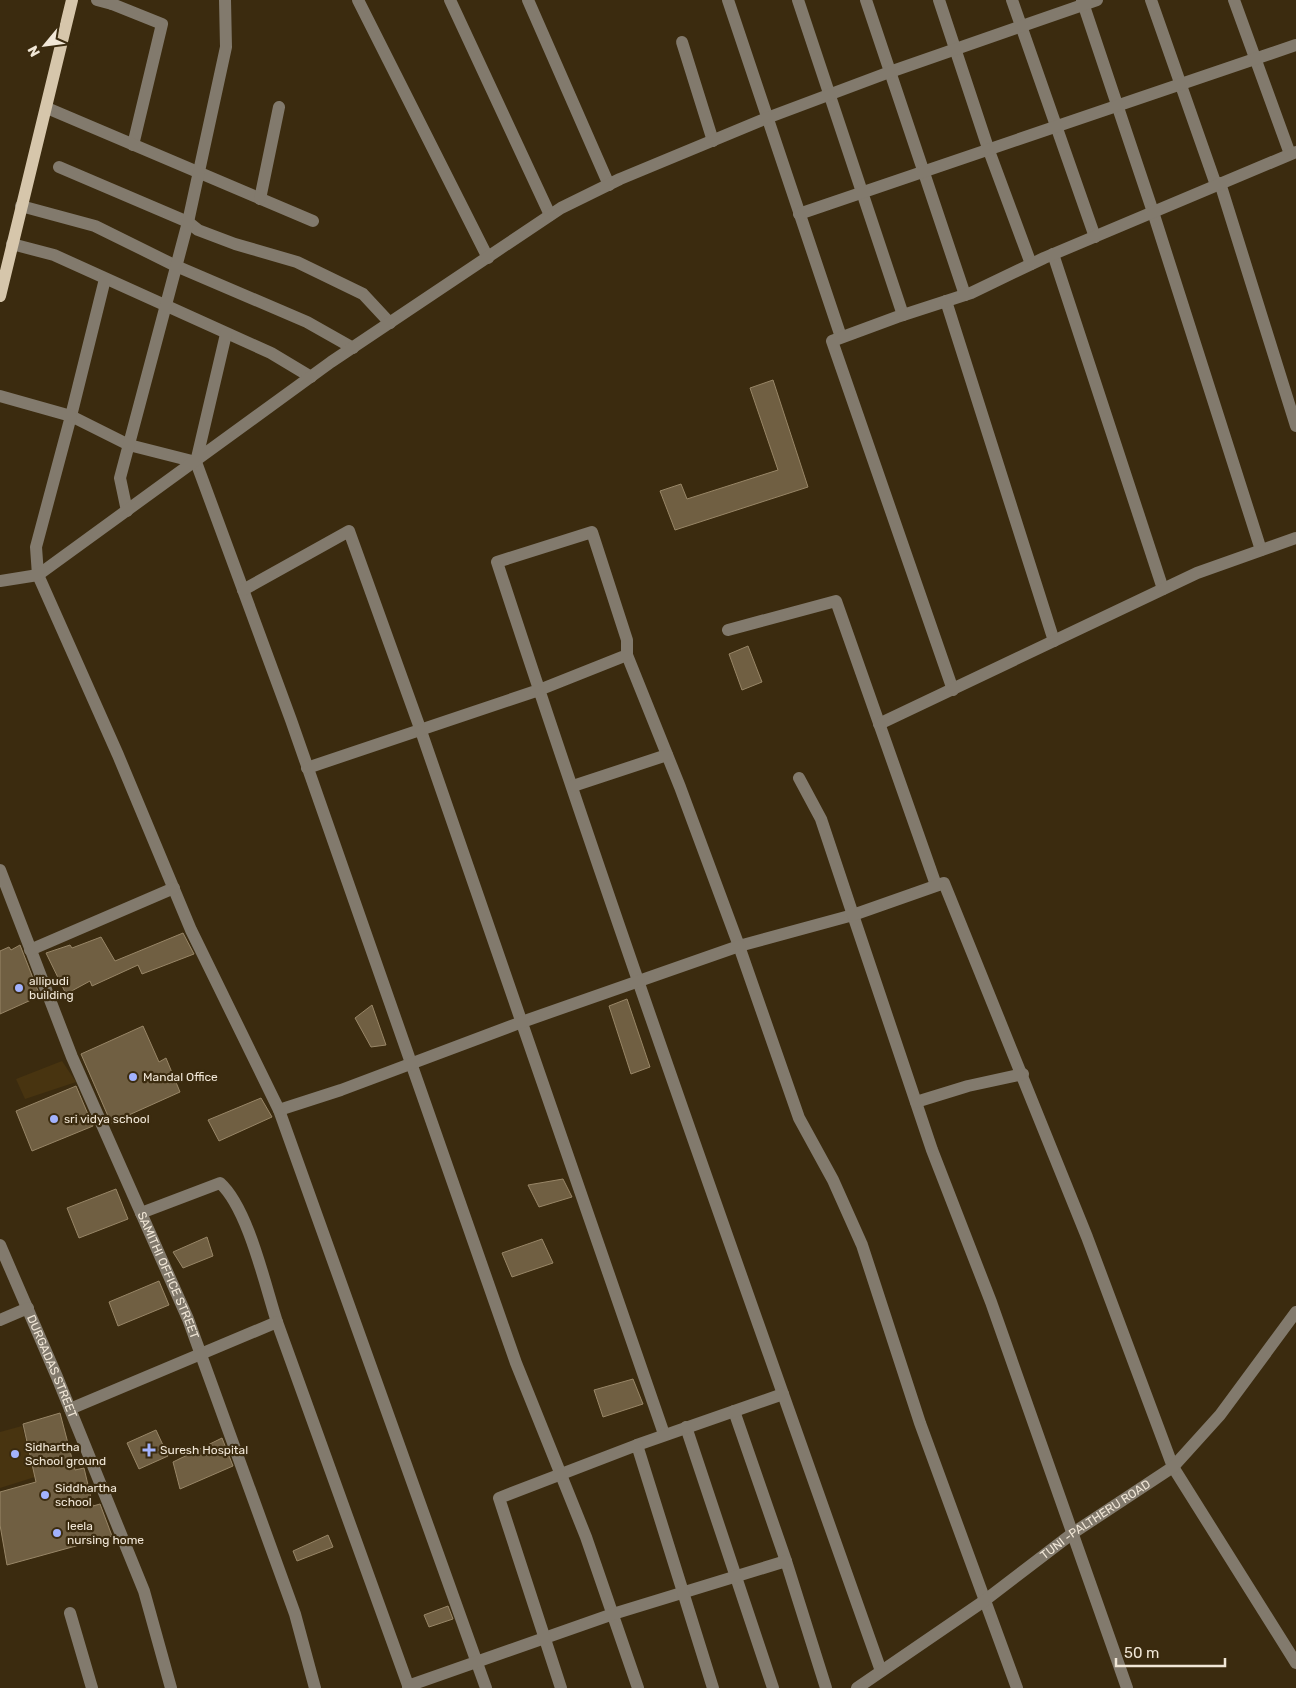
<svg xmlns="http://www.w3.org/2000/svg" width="1296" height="1688" font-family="Rubik,sans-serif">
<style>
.built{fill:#483410}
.building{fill:#705f42;stroke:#988667}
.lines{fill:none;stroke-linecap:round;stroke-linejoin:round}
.minor{stroke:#827a6d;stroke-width:12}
.major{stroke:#d6c6ab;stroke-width:12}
.poi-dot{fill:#a2b2fd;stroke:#3b2b0f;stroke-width:2}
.labels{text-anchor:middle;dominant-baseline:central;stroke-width:4.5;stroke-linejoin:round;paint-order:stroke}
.poi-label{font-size:12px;fill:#f1e7d7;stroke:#3b2b0f;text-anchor:start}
.street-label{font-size:12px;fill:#f1e7d7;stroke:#3b2b0f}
</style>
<rect width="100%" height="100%" fill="#3b2b0f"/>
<g class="built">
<path d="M62,1061l14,21 -51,17 -9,-20z"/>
<path d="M22,1426l13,51 -35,11v-56z"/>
</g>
<g class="building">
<path d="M773,380l35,107 -133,43 -15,-39 21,-7 6,15 91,-29 -28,-82z"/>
<path d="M748,646l14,36 -20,8 -13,-36z"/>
<path d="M183,933l11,21 -52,20 -4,-9 -46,21 -2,-5 -24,13 -20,-41 24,-8 2,3 29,-11 14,24z"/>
<path d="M20,945l20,51 -40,18v-63l9,-4 2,3z"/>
<path d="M627,999l23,68 -19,7 -22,-68z"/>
<path d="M372,1005l14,40 -15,2 -16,-29z"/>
<path d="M143,1026l16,36 7,-4 14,34 -69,31 -30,-69z"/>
<path d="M76,1086l17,40 -61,25 -16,-40z"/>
<path d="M261,1098l11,19 -53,24 -11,-21z"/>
<path d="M563,1179l9,18 -33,10 -11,-22z"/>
<path d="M116,1189l12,30 -49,19 -12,-30z"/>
<path d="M207,1237l6,19 -30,12 -10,-16z"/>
<path d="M542,1239l11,24 -41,14 -10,-24z"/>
<path d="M159,1281l10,24 -51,21 -9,-24z"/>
<path d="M633,1379l10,25 -40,13 -9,-27z"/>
<path d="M60,1413l15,57 9,-2 9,38 7,-2 12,32 -105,29 -7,-40v-33l36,-10 -13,-58z"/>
<path d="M156,1430l12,26 -29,13 -12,-26z"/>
<path d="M222,1438l11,28 -53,23 -7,-27z"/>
<path d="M328,1535l5,12 -36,14 -4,-10z"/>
<path d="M448,1606l5,13 -24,8 -5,-12z"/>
</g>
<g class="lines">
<g class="minor">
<path d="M97,0l15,4"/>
<path d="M112,0v4l50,20 -29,121"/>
<path d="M358,0l130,258"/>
<path d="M450,0l100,215"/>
<path d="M528,0l81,185"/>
<path d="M728,0l113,337"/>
<path d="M798,0l105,315"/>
<path d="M866,0l99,295"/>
<path d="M939,0l49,148 43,116"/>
<path d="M1012,0l83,237"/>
<path d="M1082,0l71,212 108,338"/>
<path d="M1151,0l65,185"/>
<path d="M1234,0l56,154"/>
<path d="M682,42l31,99"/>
<path d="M47,108l266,113"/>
<path d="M59,167l129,55 10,8 37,14 62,18 66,32 27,29"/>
<path d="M1220,183l76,243"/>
<path d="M260,199l19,-92"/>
<path d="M21,206l74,20 81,40 131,56 46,26"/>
<path d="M799,214l497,-169"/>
<path d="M12,244l42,11 217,98 40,24"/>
<path d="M1053,254l110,335"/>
<path d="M105,279l-34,137 58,29 67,17"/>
<path d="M946,301l108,340"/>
<path d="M226,334l-30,128 95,258 225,643 70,174 52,151"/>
<path d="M0,396l71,20 -35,131 2,28 80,180 73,175 88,180 207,578"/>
<path d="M127,511l-7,-33 68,-256 38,-175 -1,-47"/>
<path d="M0,581l38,-6 293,-213 230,-154 59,-29 147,-61 120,-45 210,-73"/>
<path d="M243,590l106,-59 72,200 243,703"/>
<path d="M728,630l108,-29 100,284"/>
<path d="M627,655l53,132 59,159 114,-31 79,235 59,152 136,386"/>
<path d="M953,690l-121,-349 65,-24 74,-24 73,-35 252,-106"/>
<path d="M879,724l318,-151 99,-35"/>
<path d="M307,768l232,-78 88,-35v-15l-35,-108 -95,30c91,279 188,555 286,832"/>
<path d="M799,778l22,41 32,96 91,-32 143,354 86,230 123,196"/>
<path d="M573,786l94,-31"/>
<path id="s1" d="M0,870l72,187 116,262 107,295 20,74"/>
<path d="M30,950l144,-62"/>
<path d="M916,1102l52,-16 55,-12"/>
<path d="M279,1110l62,-20 181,-68 217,-76 60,172 34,62 29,65 58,178 97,265"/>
<path d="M141,1213l79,-30c28,25 45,102 57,139"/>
<path id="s2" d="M0,1245l57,132 87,214 27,97"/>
<path d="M0,1320l28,-12"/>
<path d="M70,1409l207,-87 132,366"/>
<path d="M734,1411l52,150"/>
<path d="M686,1427l87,261"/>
<path d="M637,1445l146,-51 98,277"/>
<path d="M70,1613l22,75"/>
<path d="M408,1686l205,-72 173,-53 40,127"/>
<path d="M561,1688l-62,-190 138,-53 76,243"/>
<path id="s3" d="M857,1688l127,-87 89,-68 100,-66 47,-52 76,-103"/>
</g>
<path class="major" d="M0,296l72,-296"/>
</g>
<g class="poi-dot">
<circle cx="19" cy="988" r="5"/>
<circle cx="133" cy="1077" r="5"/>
<circle cx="54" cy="1119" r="5"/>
<path d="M146.5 1442.5h5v5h5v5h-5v5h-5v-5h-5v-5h5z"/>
<circle cx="15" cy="1454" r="5"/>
<circle cx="45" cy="1495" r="5"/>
<circle cx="57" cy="1533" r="5"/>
</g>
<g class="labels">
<g class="poi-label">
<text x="29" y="981">allipudi<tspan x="29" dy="14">building</tspan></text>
<text x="143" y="1077">Mandal Office</text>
<text x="64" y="1119">sri vidya school</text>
<text x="25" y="1447">Sidhartha<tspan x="25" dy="14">School ground</tspan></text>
<text x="160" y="1450">Suresh Hospital</text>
<text x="55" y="1488">Siddhartha<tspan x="55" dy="14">school</tspan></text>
<text x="67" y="1526">leela<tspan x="67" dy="14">nursing home</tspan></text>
</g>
<g class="street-label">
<text stroke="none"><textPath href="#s1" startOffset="439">SAMITHI OFFICE STREET</textPath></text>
<text stroke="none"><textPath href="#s2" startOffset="132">DURGADAS STREET</textPath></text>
<text stroke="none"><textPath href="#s3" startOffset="292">TUNI -PALTHERU ROAD</textPath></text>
</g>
</g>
<g transform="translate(45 45) rotate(241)" stroke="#3b2b0f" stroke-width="4" paint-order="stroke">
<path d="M0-4L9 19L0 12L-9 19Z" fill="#f1e7d7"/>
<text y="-8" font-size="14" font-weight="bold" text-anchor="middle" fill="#f1e7d7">N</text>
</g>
<path d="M1116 1658v8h109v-8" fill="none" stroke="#f1e7d7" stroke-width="2.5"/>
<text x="1124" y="1658" font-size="15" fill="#f1e7d7" stroke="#3b2b0f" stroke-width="4" paint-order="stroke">50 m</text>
</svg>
